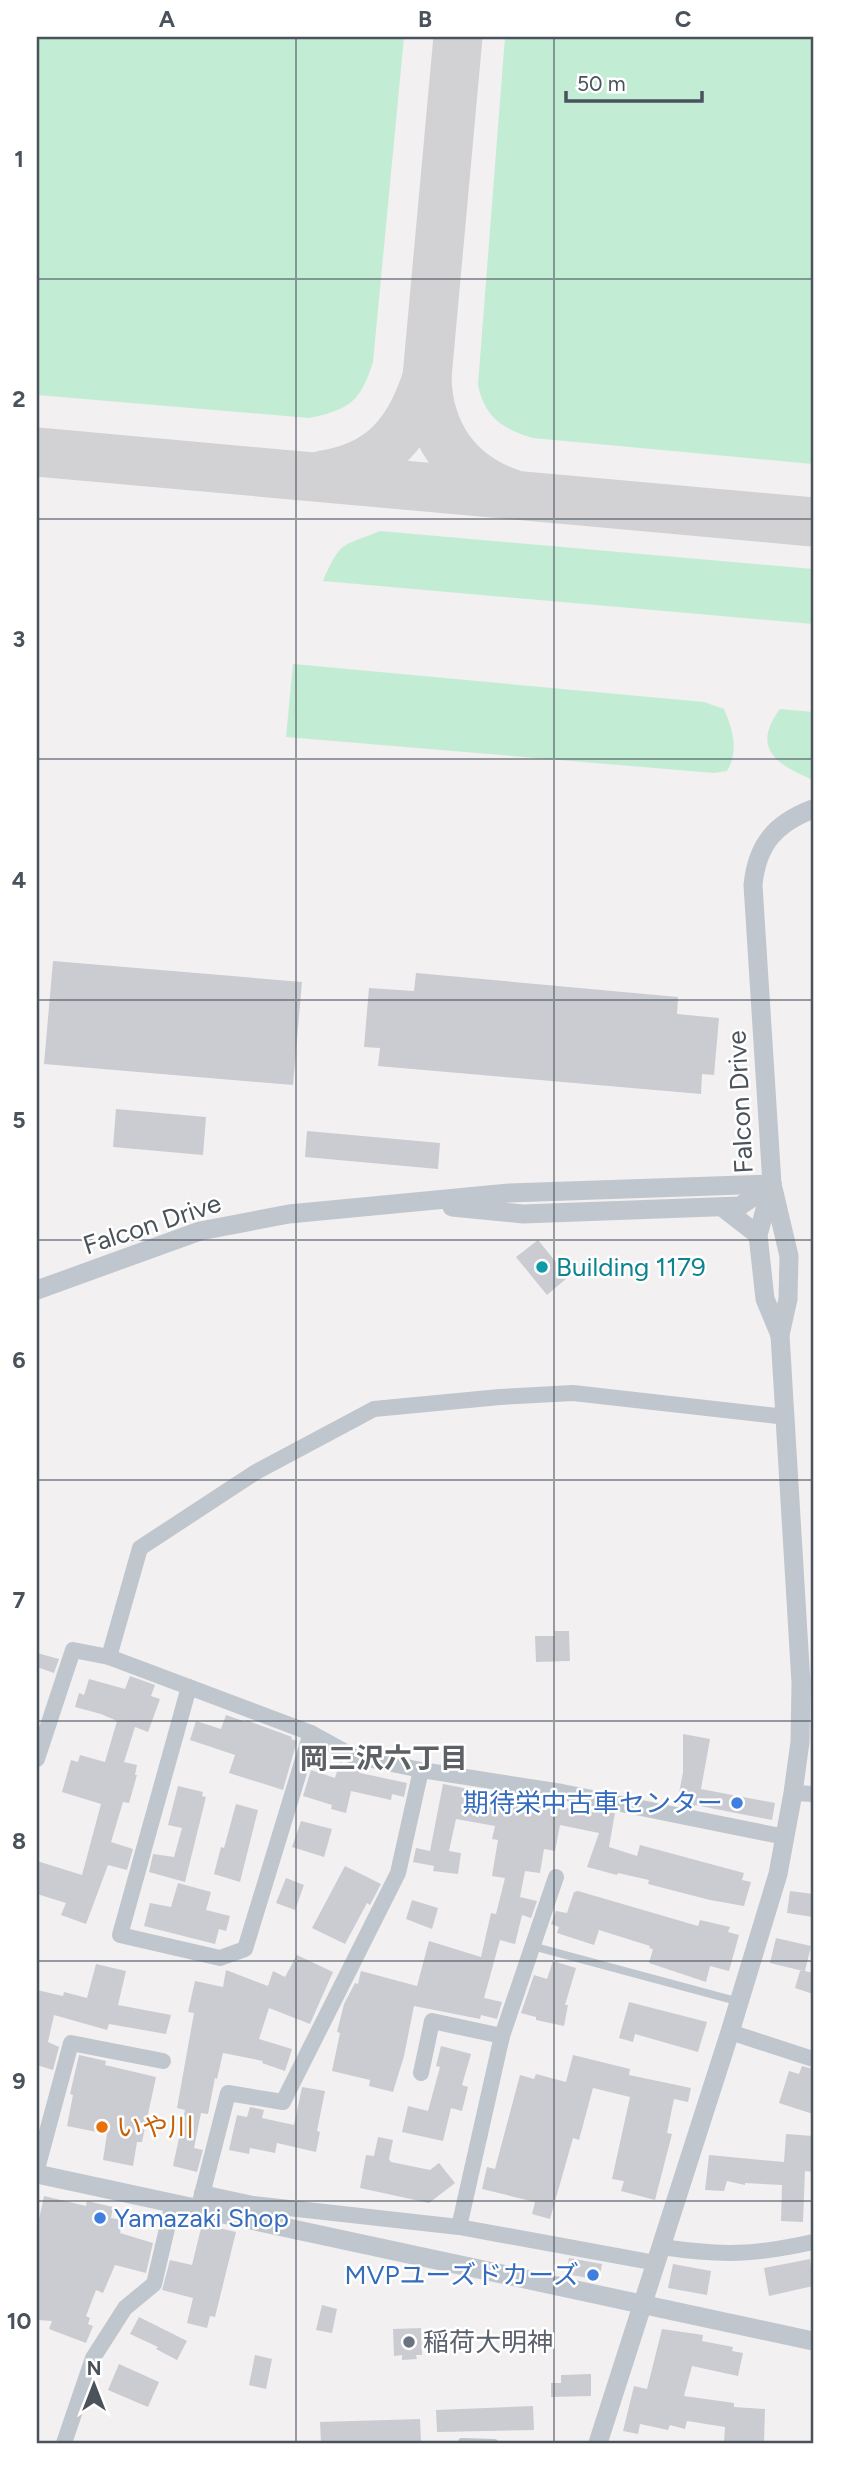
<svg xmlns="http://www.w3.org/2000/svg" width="850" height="2480" font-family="Figtree,'Noto Sans JP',sans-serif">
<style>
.green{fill:#c3ecd5}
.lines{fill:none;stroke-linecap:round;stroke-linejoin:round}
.taxiway{stroke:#d2d2d5;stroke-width:49}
.building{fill:#cbccd2}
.service{stroke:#c0c6cd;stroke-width:8}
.minor{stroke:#c0c6cd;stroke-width:16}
.tertiary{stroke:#c0c6cd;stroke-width:19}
.grid{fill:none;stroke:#4a525c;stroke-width:2;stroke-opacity:0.55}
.culture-dot{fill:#0f9aa8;stroke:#fff;stroke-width:2.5}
.shop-dot{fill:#3f7fe0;stroke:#fff;stroke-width:2.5}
.food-dot{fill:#e8710a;stroke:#fff;stroke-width:2.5}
.worship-dot{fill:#6b7280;stroke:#fff;stroke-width:2.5}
.labels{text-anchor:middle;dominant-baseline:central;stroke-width:5;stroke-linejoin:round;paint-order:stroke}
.street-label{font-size:26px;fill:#4a525c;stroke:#fff}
.culture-label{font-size:26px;fill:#0d838f;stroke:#fff;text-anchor:start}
.shop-label{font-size:26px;fill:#366cbe;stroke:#fff;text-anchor:end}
.food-label{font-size:26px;fill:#c56008;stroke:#fff;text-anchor:start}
.worship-label{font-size:26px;fill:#5b616d;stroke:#fff;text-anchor:start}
.neighbourhood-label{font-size:28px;font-weight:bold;fill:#5d6064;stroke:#fff}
.neatline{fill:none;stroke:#4a525c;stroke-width:2.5}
.grid-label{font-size:23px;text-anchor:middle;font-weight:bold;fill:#4a525c}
</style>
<rect width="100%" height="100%" fill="#f2f0f0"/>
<g class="green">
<path d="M37,37h367l-31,325c-12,39 -24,48 -64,56l-272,-23z"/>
<path d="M505,37h308v427l-280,-26c-30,-9 -48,-20 -55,-53z"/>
<path d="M380,531l433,38v55l-490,-43c18,-41 18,-34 57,-50z"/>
<path d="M293,664l411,38 20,7c9,21 15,42 3,62l-13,2 -428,-36z"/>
<path d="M780,709l33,3v68c-35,-15 -63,-31 -33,-71z"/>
</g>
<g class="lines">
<g class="taxiway">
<path d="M458,37l-31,340c1,55 30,98 83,116"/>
<path d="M37,452l776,70"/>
<path d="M323,475c59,-9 87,-43 104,-98"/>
</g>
</g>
<g class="building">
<path d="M53,961l249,21 -9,103 -249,-21z"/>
<path d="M416,973l262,24 -1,17 42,4 -5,57 -12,-1 -1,20 -323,-28 2,-18 -16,-1 5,-59 45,3z"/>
<path d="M116,1109l90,8 -3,38 -90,-8z"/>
<path d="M307,1131l133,12 -2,26 -133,-12z"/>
<path d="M538,1240l30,37 -21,18 -31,-38z"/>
<path d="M554,1631h15l1,30 -34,1 -1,-26h20z"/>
<path d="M37,1653l22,6 -5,14 -17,-6z"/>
<path d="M130,1676l25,9 -4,11 9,3 -12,33 -13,-5 -11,35 13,3 -2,10h2l-8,28 -6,-1 -12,40 22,7 -6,21 -19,-5 -22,59 -25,-9 5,-12 -29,-9v-33l45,14 19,-71 -39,-12 9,-32 7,2 2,-7 25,7 12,-41 -16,-7 -26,-7 4,-14 5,2 5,-16 36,10z"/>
<path d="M226,1715l20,7v-2l46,17 -1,2 6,2 -14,49 -54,-17 6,-18 -45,-15 6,-19 25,8z"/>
<path d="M683,1734l27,5 -9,50 74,14 -3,17 -77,-15v2l-18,-3 6,-32z"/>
<path d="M340,1762l21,8 -1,3 47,10 -3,14 -12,-3 -1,6 -40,-9 -5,22 -15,-4 1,-4 -29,-9 8,-26 24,8z"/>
<path d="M443,1784l130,25 42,4 -6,34 28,9 3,-11 104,28 -2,7 9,2 -7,24 -34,-6 -62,-16 1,-4 -31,-7 -1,2 -30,-8 12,-34 -39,-8 -5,26 -11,-2 -4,24 -15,-2 -5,26 17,4 -6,17 -9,-3 -7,29 -15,-4 -16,58 18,4 -5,17 -16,-4 -1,4 -66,-13 -10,50 -11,36 -24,-6 1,-6 -38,-9 8,-38 -3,-1 7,-28 11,-21 3,1 3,-13 56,15 12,-45 52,16 10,-44 5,1 9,-36 -13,-2 6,-36 -6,-1 3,-13 -39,-7 -7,32 12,2 -3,21 -25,-3 1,-5 -21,-4 3,-14 14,3z"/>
<path d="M178,1786l25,6 -1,4 4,1 -21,85 -36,-10 4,-18 21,3 8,-29 -14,-3z"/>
<path d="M236,1804l22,6 -18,72 -26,-8 7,-27 3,1z"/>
<path d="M301,1821l31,8 -8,28 -32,-10z"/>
<path d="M345,1866l36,18 -11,21 -3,-2 -22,41 -33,-16z"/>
<path d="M286,1878l18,7 -9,25 -19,-7z"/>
<path d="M178,1883l33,9 -5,18 24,6 -4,15 -7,-2 -4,15 -71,-18 6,-23 21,4z"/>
<path d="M578,1891l120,35 2,-6 30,7 -2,5 11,3 -10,36 -19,-5 -4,16 -57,-19 4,-14 -4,-1 1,-2 -51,-16 -5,15 -37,-12 2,-6 -8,-3 5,-13 11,2 7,-21z"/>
<path d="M790,1891l23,3v23l-26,-4z"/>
<path d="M412,1900l26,8 -6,21 -26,-10z"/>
<path d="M776,1938l35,8 -6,25 8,2v21l-18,-6 5,-17h3l-33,-8z"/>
<path d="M297,1955l36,17 -23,52 -41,-16 -10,31 33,10 -7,22 -23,-8 1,-2 -40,-8 -6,26 -2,-1 -7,36 -7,-1 -7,35 9,2 -6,22 -24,-6 12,-56 -8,-2 17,-95 -6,-1 7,-31 28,6 3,-17 42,16 5,-15 12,6z"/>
<path d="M553,1961l23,7 -11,37h3l-4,21 -28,-6v-3l-15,-4 13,-38 13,4z"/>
<path d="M96,1964l30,7 -8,34 53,10 -5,19 -57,-10 -2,6 -53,-15 -6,27 11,5 -6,23 -16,-5v-75l26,6 1,-4 23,6z"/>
<path d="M629,2002l78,20 -9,30 -63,-18 -2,8 -14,-4z"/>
<path d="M441,2046l30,8 -9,31 6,2 -6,24 -11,-3 -8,33 -41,-9 6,-26 20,5 12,-44 -4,-1z"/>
<path d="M79,2055l27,6 -1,4 51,12 -14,65h-5l-4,24 -30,-6 4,-26 -40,-8 6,-31 -3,-1z"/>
<path d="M573,2055l57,14 -1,6 62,13 -3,14 -14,-3 -7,34 5,1 -17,66 -34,-9 3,-10 -12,-2 18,-82 -37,-9 -14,52 -6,-2 -23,81 -18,-5 3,-12 -53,-13 5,-22 8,2 25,-94 14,4 2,-5 30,8z"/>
<path d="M802,2066l11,3v45l-34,-11 10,-32 10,3z"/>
<path d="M302,2087l23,4 -8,40 3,1 -4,20 -39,-9 -2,10 -25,-5 -1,6 -20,-4 8,-35 10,2 3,-10 14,3 -2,8 32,7z"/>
<path d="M786,2134l27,2v36l-8,-1 -2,51 -22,-1 1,-36 -37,-2v2l-18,-4 -3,10 -19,-1 4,-35 75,7z"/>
<path d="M378,2137l15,3 -4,19 2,3 39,8 9,-7 16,20 -26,20 -69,-15 6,-33 8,1z"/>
<path d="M44,2196l42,10 1,-5 26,6 -2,11 11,2 -2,13 33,10 -7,30 -31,-8 -12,28 -7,-3 -10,26 4,2 -2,6 5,2 -7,17 -37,-14 3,-8 -15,-1v-91z"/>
<path d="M202,2224l34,8 -21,85 -5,-1 -3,12 -20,-5 6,-25 -31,-8 8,-30 22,5z"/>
<path d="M569,2258l33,6 -3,16 -33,-6z"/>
<path d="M810,2259l3,27 -44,10 -5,-28z"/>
<path d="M673,2264l38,7 -4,24 -39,-7z"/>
<path d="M322,2305l15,4 -5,24 -16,-3z"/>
<path d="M139,2317l48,24 -10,19 -21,-11 2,-2 -28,-13z"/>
<path d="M421,2328l1,27h-6l1,4 -15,1v-5l-8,1 -1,-27z"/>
<path d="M662,2329l41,6 -1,6 31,6 -1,4 11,2 -5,23 -46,-10 -8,30 50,7v4l31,2 -1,34h-40l1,-16 -38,-6 -2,8 -15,-4 -2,5 -28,-6 -2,10 -15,-3 11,-45 13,3z"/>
<path d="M255,2355l17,4 -6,30 -17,-4z"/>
<path d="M119,2364l40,18 -11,25 -40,-17z"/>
<path d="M591,2374v22l-40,1v-14h10v-8z"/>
<path d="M533,2406l1,24 -97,2 -1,-22z"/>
<path d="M420,2419l1,24h-100l-1,-21z"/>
</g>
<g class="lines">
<g class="service">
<path d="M532,1946l208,56"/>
<path d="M462,2442l32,1"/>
</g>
<g class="minor">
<path d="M109,1657l31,-109 116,-76 118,-63 126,-12 73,-4 213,24"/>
<path d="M189,1687l-69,248 100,23 25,-9 66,-216"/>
<path d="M37,1759l36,-109 36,7 202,76 42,23 68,14 141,22 223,45"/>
<path d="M793,1793l20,1"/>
<path d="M730,2032l83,27"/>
<path d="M421,2073l11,-52 70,15"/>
<path d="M37,2169l34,-126 92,18"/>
<path d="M202,2193l51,11 206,23 197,36"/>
<path d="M198,2210l30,-117 55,9 115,-229 23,-103"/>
<path d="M459,2227l43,-191 54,-159"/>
<path d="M662,2247c60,9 93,8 151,-5"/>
<path d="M64,2443l29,-85 32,-50 29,-24 19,-81"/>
</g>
<g class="tertiary">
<path d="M772,1184l-14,51 7,64 15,36"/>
<path d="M452,1207l71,7 217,-8 32,-22"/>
<path d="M722,1207l36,28"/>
<path d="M37,1290l163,-59 89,-17 220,-21 263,-9"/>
<path d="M37,2174l776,167"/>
<path d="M598,2443l132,-411 48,-158 15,-81 7,-51 1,-59 -21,-348 8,-36 1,-43 -17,-72 -19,-299c4,-41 23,-62 60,-76"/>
</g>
</g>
<path class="grid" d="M296,37v2406M554,37v2406M37,279h776M37,519h776M37,759h776M37,1000h776M37,1240h776M37,1480h776M37,1721h776M37,1961h776M37,2201h776"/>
<circle class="culture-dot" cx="542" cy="1267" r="7"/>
<g class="shop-dot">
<circle cx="737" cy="1803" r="7"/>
<circle cx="100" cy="2218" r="7"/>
<circle cx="593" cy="2275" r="7"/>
</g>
<circle class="food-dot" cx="102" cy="2127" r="7"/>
<circle class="worship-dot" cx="409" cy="2342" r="7"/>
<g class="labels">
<g class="street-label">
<text transform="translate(740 1102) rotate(-93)">Falcon Drive</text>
<text transform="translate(152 1224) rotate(-18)">Falcon Drive</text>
</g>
<g class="culture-label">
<text x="556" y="1267">Building 1179</text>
</g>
<g class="shop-label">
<text x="723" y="1803">期待栄中古車センター</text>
<text x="114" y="2218" text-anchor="start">Yamazaki Shop</text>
<text x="579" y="2275">MVPユーズドカーズ</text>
</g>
<g class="food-label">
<text x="116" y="2127">いや川</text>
</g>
<g class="worship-label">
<text x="423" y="2342">稲荷大明神</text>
</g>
<g class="neighbourhood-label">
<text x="384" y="1758">岡三沢六丁目</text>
</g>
</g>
<rect width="850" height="2480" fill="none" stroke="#ffffff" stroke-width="77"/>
<g transform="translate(94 2385)" stroke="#ffffff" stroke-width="5" paint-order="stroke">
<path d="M0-5L12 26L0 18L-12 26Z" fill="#4a525c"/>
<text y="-10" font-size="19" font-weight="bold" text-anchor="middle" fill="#4a525c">N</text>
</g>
<path d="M566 91v10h136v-10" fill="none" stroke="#4a525c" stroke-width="3.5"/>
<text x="577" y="91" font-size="21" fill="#4a525c" stroke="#ffffff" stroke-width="5" paint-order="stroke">50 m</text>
<rect x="38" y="38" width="774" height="2404" class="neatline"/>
<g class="grid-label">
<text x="167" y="27">A</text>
<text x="425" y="27">B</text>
<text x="683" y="27">C</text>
<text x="19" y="167">1</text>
<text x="19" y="407">2</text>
<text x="19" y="647">3</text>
<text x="19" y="888">4</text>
<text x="19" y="1128">5</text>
<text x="19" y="1368">6</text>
<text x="19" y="1608">7</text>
<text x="19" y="1849">8</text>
<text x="19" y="2089">9</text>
<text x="19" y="2329">10</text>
</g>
</svg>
